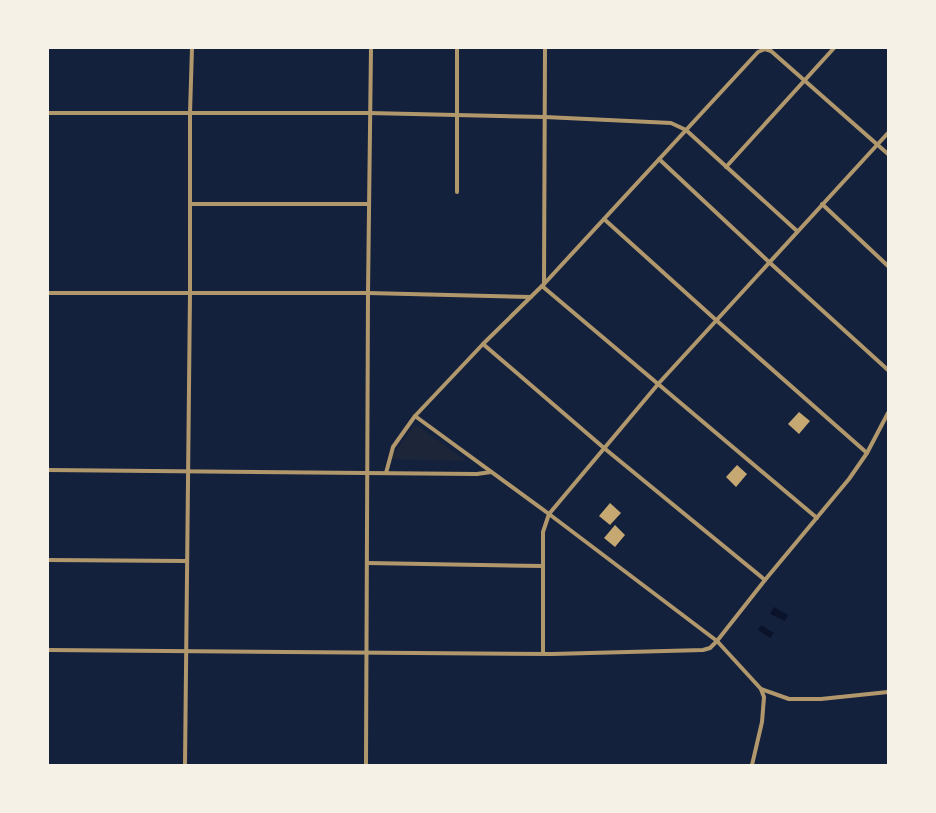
<svg xmlns="http://www.w3.org/2000/svg" width="936" height="813" font-family="'Golos Text',sans-serif">
<style>
.green{fill:#1d2539}
.water{fill:#0b132b}
.building{fill:#c6a872}
.lines{fill:none;stroke-linecap:round;stroke-linejoin:round}
.minor{stroke:#b1986c;stroke-width:4}
</style>
<rect width="100%" height="100%" fill="#14213d"/>
<path class="green" d="M415,424l51,37 -76,-2z"/>
<g class="water">
<path d="M774,607l14,8 -3,6 -15,-7z"/>
<path d="M761,625l13,8 -4,5 -12,-8z"/>
</g>
<g class="building">
<path d="M799,412l11,9 -11,13 -11,-10z"/>
<path d="M737,465l10,9 -11,13 -10,-10z"/>
<path d="M610,503l11,10 -11,12 -11,-9z"/>
<path d="M615,525l10,10 -10,12 -11,-9z"/>
</g>
<g class="lines">
<g class="minor">
<path d="M48,113h321l176,4 126,6 15,7 111,101"/>
<path d="M659,159l110,103 119,108"/>
<path d="M726,167l108,-119"/>
<path d="M457,192v-144"/>
<path d="M190,204h178"/>
<path d="M822,204l66,62"/>
<path d="M604,219l112,101 151,133"/>
<path d="M544,284l1,-236"/>
<path d="M542,286l275,232"/>
<path d="M48,293h320l163,4"/>
<path d="M483,344l121,104 161,132"/>
<path d="M415,416l134,98 168,127 44,48 3,8 -2,25 -10,43"/>
<path d="M48,470l429,4 14,-2"/>
<path d="M386,473l7,-26 22,-31 68,-72 61,-60 214,-232 7,-3 6,2 117,103"/>
<path d="M48,560l139,1"/>
<path d="M367,563l175,3"/>
<path d="M48,650l504,4 151,-4 7,-2 7,-7 48,-61 84,-101 18,-26 21,-40"/>
<path d="M543,653v-121l6,-18 110,-131 229,-250"/>
<path d="M761,689l28,10h32l67,-7"/>
<path d="M185,765l5,-472v-180l2,-65"/>
<path d="M366,765l2,-472 3,-245"/>
</g>
</g>
<rect width="936" height="813" fill="none" stroke="#f6f1e7" stroke-width="98"/>
</svg>
